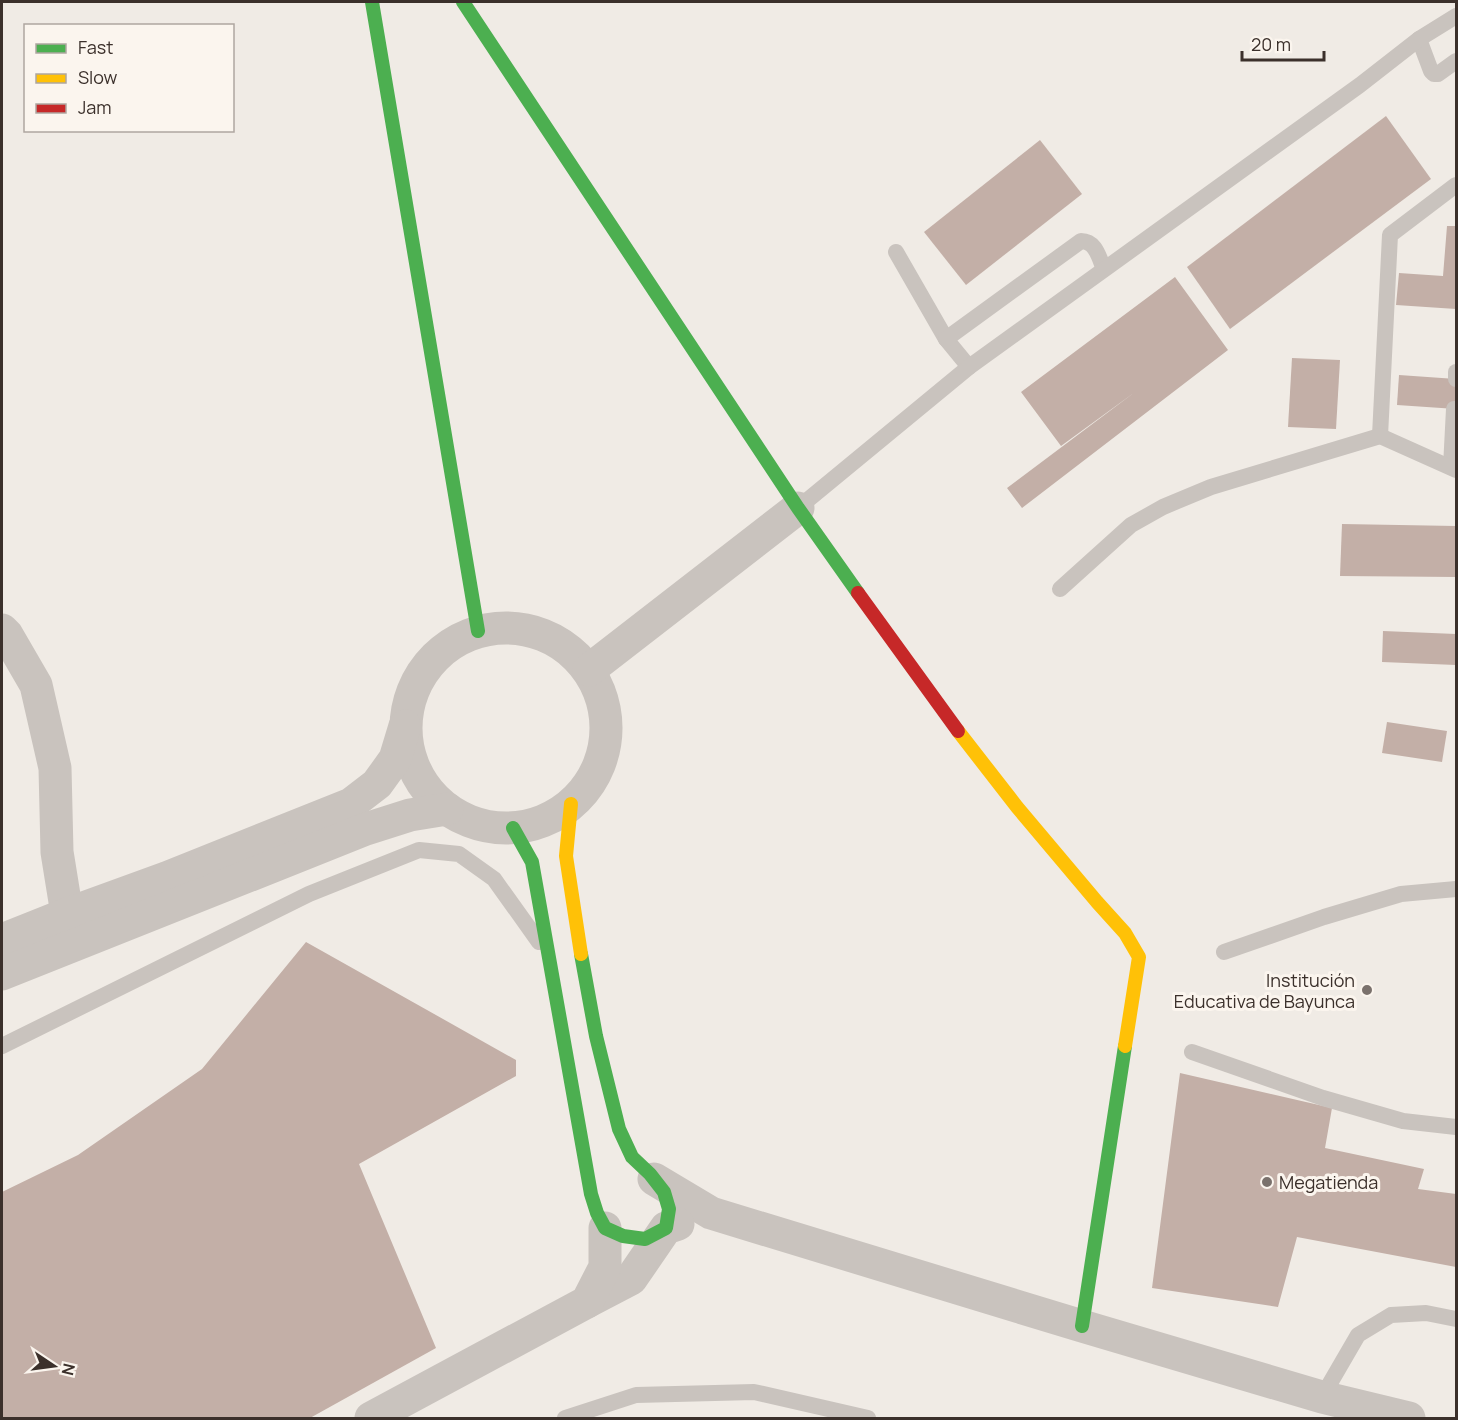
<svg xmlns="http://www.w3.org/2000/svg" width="1458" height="1420" font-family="Manrope,sans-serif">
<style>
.building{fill:#c3afa7}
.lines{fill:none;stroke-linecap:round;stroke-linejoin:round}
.lane{stroke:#c9c3be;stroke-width:16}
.street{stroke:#c9c3be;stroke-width:33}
.fast{stroke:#4caf50;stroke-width:14}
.slow{stroke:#ffc107;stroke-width:14}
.jam{stroke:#c62828;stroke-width:14}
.poi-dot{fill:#7a716c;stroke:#fbf5ee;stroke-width:2}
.labels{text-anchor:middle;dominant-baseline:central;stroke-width:6;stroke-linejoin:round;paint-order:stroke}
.poi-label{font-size:18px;fill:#3b302b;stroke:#fbf5ee;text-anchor:end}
</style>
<rect width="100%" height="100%" fill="#f0ebe5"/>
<g class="building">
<path d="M1386,116l45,63 -201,150 -43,-62z"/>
<path d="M1040,140l42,54 -116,91 -42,-53z"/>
<path d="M1447,226h9v83l-60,-4 3,-32 44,3z"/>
<path d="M1175,277l53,73 -206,158 -15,-20 128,-96 -74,54 -40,-54z"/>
<path d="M1292,358l48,2 -4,69 -48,-2z"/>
<path d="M1399,375l57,4v30l-59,-4z"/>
<path d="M1342,524l114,2v51l-116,-1z"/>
<path d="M1383,631l73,3v31l-74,-3z"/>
<path d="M1387,722l60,9 -5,31 -60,-9z"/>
<path d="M306,942l210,118v16l-157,88 77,184 -126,70h-308v-226l76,-37 124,-86z"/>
<path d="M1180,1073l152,35 -7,40 99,21 -6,20 38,5v73l-159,-30 -19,70 -126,-19z"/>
</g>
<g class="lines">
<g class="lane">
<path d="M1419,39l12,32 3,3h4l18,-13"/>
<path d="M896,252l50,87 23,28"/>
<path d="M946,339l135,-98c15,0 18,17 23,28"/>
<path d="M1456,379v-7"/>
<path d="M1380,436l10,-201 66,-50"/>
<path d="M1451,467l3,-58"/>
<path d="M798,508l171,-141 391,-282 59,-46 37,-23"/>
<path d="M1060,589l71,-64 32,-18 48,-20 169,-51 76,34"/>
<path d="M1224,952l100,-35 77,-23 55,-5"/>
<path d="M2,1046l307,-152 110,-44 40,4 35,25 45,63"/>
<path d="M1192,1052l131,46 80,23 53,6"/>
<path d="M1322,1397l36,-62 33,-20 35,-2 30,6"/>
<path d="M565,1418l71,-23 118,-3 114,26"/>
</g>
<g class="street">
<circle cx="506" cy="728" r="100"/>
<path d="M2,630l5,5 29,50 19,83 2,84 10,62"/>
<path d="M589,670l209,-162"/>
<path d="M2,940l65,-26 99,-36 185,-74 26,-20 18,-25 10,-33"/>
<path d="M2,974l364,-145 44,-14 37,-6"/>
<path d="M654,1179l57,34 371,113 240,71 87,21"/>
<path d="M587,1302l44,-23 35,-51 12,-4"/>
<path d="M371,1418l216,-116 18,-35v-39"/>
</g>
<g class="fast">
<path d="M372,2l106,629"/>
<path d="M463,2l335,506 60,85"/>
<path d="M513,828l19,34 59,332 6,19 8,15 18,8 22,3 21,-11 3,-19 -5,-17 -14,-18 -18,-17 -13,-28 -23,-93 -15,-82"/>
<path d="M1082,1326l43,-280"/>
</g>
<g class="slow">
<path d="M958,731l59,76 80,95 28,31 14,24 -14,89"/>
<path d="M571,804l-5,52 15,98"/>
</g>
<path class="jam" d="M858,593l100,138"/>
</g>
<g class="poi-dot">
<circle cx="1367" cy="990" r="6"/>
<circle cx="1267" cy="1182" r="6"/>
</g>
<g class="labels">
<g class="poi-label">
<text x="1355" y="980">Institución<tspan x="1355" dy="21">Educativa de Bayunca</tspan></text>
<text x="1279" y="1182" text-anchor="start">Megatienda</text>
</g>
</g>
<rect width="1458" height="1420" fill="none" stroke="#3b302b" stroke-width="6"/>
<rect x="24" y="24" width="210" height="108" fill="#fbf5ee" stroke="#aea6a0" stroke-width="1.5"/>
<rect x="36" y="44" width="30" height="9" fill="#4caf50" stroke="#aea6a0" stroke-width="1.5"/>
<text x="78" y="54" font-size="18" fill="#3b302b">Fast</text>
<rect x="36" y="74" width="30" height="9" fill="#ffc107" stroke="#aea6a0" stroke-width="1.5"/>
<text x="78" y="84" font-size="18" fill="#3b302b">Slow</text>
<rect x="36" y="104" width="30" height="9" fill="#c62828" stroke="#aea6a0" stroke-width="1.5"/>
<text x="78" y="114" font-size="18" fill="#3b302b">Jam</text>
<g transform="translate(54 1366) rotate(103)" stroke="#fbf5ee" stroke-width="4.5" paint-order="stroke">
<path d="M0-4.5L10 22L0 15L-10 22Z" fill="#3b302b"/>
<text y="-9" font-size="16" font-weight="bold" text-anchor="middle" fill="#3b302b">N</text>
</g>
<path d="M1242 51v9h82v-9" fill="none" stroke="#3b302b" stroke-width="3"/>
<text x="1251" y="51" font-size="18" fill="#3b302b" stroke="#fbf5ee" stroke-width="4.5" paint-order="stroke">20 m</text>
</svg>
